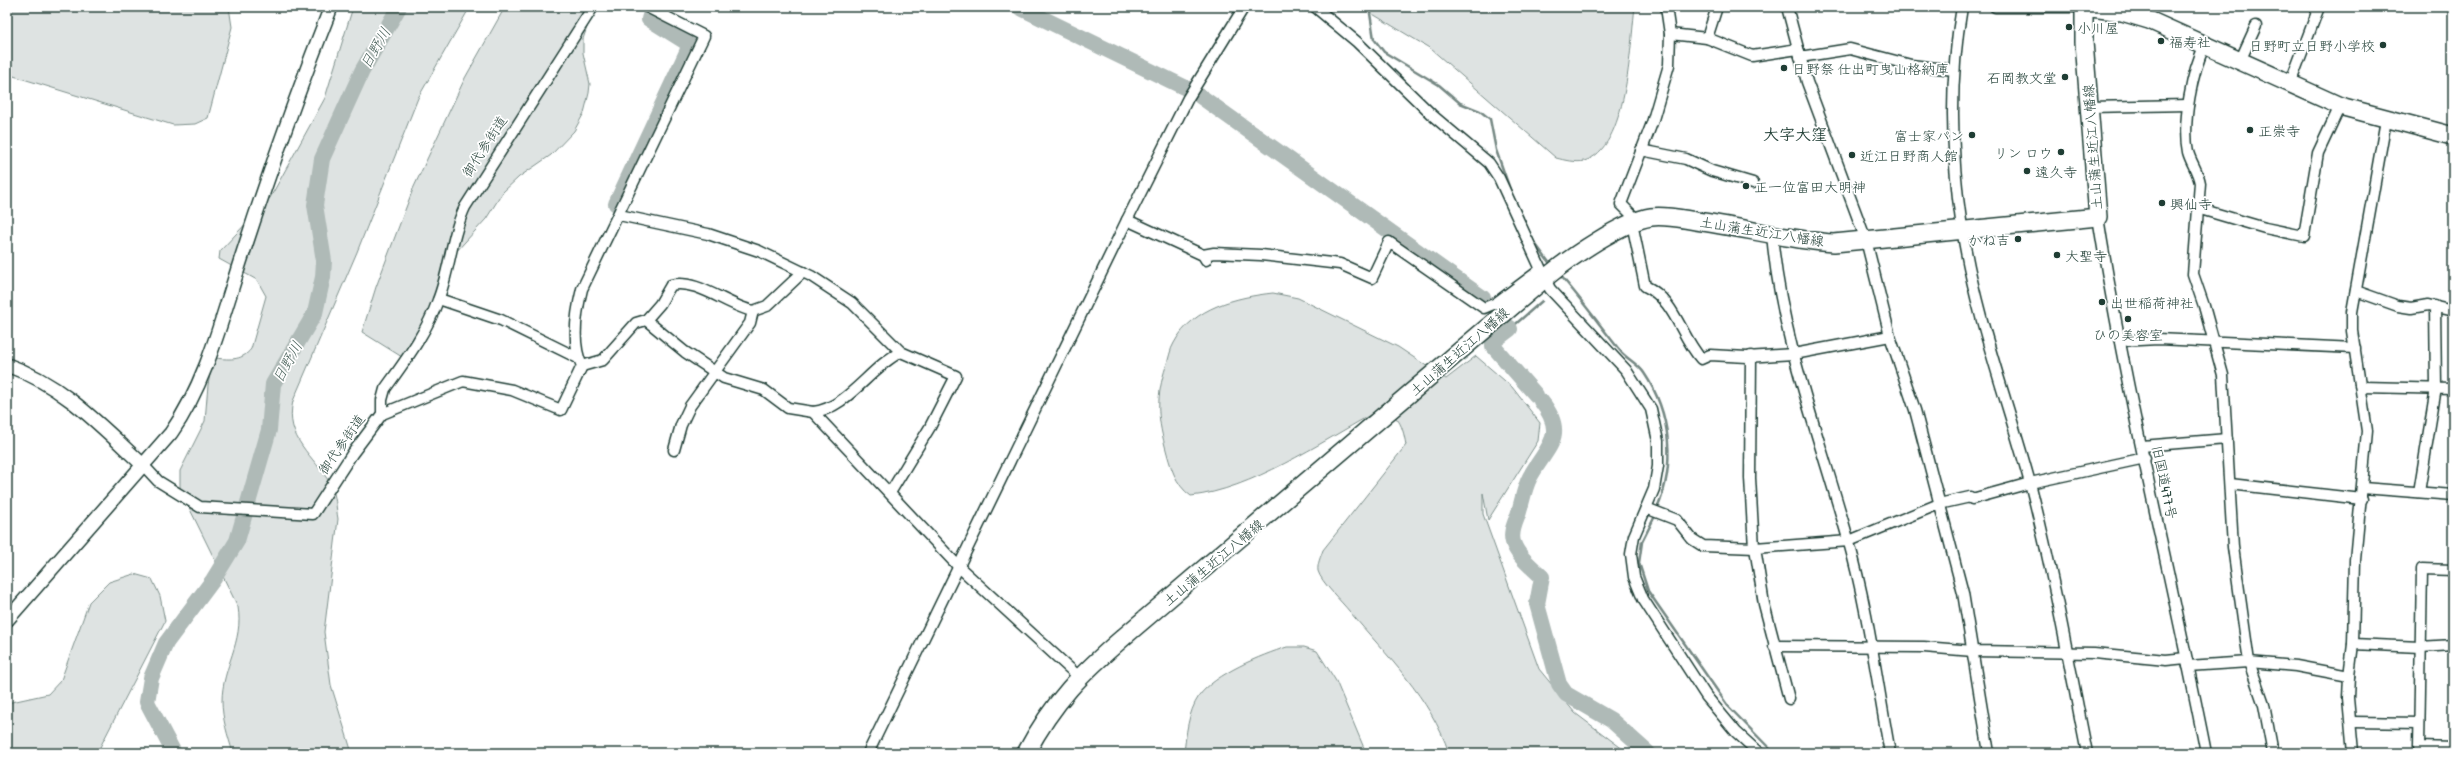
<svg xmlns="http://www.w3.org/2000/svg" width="2460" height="760" font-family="'Patrick Hand','Klee One',sans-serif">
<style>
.green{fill:#dee3e2;stroke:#7e908b}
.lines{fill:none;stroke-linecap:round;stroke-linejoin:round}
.stream{stroke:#758883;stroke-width:2.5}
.river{stroke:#afbab7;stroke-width:16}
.minor-casing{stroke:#1f3d34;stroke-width:13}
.tertiary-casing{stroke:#1f3d34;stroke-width:16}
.primary-casing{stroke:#1f3d34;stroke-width:20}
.minor{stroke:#fff;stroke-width:10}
.tertiary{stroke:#fff;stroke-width:13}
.primary{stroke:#fff;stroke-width:17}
.poi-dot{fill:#1f3d34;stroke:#fff;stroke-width:1.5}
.labels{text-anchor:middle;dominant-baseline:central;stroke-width:3.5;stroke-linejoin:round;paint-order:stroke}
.poi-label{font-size:14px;fill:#1f3d34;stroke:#fff;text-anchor:start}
.street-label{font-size:14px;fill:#1f3d34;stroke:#fff}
.water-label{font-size:15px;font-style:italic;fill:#4a625b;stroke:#fff}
.quarter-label{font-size:16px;font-weight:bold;fill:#1f3d34;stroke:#fff}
</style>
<rect width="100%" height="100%" fill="#fff"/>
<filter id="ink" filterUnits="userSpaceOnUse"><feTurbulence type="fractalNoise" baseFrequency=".025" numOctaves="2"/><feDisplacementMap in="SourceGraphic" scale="8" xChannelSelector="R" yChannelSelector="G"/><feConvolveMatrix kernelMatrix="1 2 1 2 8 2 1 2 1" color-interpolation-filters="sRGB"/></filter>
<g filter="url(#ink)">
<g class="green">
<path d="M7,7h222l3,20 -24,91 -13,6 -22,1 -166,-51z"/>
<path d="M353,7h117l-52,91 -61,154 -64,149c-9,38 21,54 38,84 5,10 5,23 7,34l-14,113 7,53 21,68h-119c-5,-17 -11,-34 -11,-52 0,-34 22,-59 16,-94l-58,-118v-18l25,-50 3,-36 5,-27c15,1 28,4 38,-9l15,-53 -9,-16 -38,-21 1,-8 50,-53 55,-100z"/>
<path d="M505,7h89l-11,32v14l7,31 -1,9 -5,20 -10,18 -23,24 -32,22 -16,15 -17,27 -42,46 -10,38 -32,54 -40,-25 14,-45 37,-98 52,-111z"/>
<path d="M1361,7h274c-5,38 -7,142 -51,154 -9,2 -20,-1 -28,-3l-125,-109z"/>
<path d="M1273,293l25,5 100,49 48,32 30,-23 36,31 28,36 -2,18 -50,79 -5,-27v21l56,155 36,44 53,40h-179c-18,-55 -63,-98 -99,-141 -8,-10 -29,-30 -32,-41 -1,-7 3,-15 5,-21l83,-105c-4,-23 -9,-36 -34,-31 -52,29 -122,76 -181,82 -16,-11 -21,-31 -26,-50 -8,-31 -9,-49 1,-80 3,-7 4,-17 8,-23 19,-36 63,-46 99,-50z"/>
<path d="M134,574l18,5 8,17 5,25 -68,132h-90v-50l41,-9 13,-14 28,-78 20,-20z"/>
<path d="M1287,647h17l13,4 19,30 28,67 6,5h-186c2,-18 4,-41 15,-57 16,-22 62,-41 88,-49z"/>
</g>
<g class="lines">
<g class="stream">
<path d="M1369,7l5,32 10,13 55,33 21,18 20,8 10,8 6,31 15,42"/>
<path d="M1513,197l21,45 17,23"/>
<path d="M1560,275c22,25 41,52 62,78 7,7 17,12 22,20 27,40 32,92 13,136"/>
<path d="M1510,329l32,-28"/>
<path d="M1656,514l-14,28 -3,21 9,28 80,115 46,47"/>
</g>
<g class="river">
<path d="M1019,7l169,82"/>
<path d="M1200,96l283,202"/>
<path d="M616,204l71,-152 2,-8 -40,-25 1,-3"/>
<path d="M1509,327l1,2 -17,13v4l43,49"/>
<path d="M1541,401c28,35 5,46 -11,76 -6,11 -8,26 -12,38 -3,8 -8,17 -5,27 4,14 19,25 29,35l-5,27 22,80 7,10 45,26 37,33"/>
<path d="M174,753l-27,-51 4,-24 15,-35 47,-63 24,-39 32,-111 4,-46 42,-71 8,-36 1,-16 -9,-56 7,-46 40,-88 37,-64"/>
</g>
<g class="minor-casing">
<g id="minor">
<path d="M1315,7l42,35 75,73 57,48 10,15 51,111 76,81 25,39 7,32v25l-4,23 -20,47 -3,18 3,23 9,22 63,97 30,36 23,21"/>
<path d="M1787,7l20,75 59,158 24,96 25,74 48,183 26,160"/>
<path d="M1962,7c-13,73 -11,148 0,221 13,87 45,171 68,255 23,89 39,180 57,270"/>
<path d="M1995,7h89"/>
<path d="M1670,34l37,4 45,18 46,-7"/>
<path d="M1707,38l10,-31"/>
<path d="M2205,45c-13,26 -23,78 -17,107 3,11 10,19 12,31l-7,91 11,32 19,69 10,172 16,115 15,43 9,48"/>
<path d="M1800,57l50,-8 61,16 43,5"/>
<path d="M2240,61l16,-35"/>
<path d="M2290,84l29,-77"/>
<path d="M2089,107l99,-2"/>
<path d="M1641,150l45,9 26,12 41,12"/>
<path d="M2197,208l68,20 39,8 14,-83 22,-47"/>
<path d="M619,215l89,19 51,17 52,25 41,27 49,49 55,24 -26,51 -40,66"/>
<path d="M2098,217c28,180 73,357 108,536"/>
<path d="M1127,220l76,35 3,5"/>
<path d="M1637,220l-16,-16 31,-81 17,-58 1,-31 -4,-27"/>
<path d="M1632,223l13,63c30,14 35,49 56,73l9,-4 37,2 47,-3 96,-18"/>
<path d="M1772,234c9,105 48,204 76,305 20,70 29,143 42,214"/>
<path d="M1203,255l11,-2 47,2 79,9 32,14 17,-36 95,66 12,-5 44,-33"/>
<path d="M2356,291l42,15 13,2 17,-3 25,6"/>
<path d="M439,299l62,21 77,38"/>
<path d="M646,320l14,-16 11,-19c25,-7 57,21 82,26"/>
<path d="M2120,341l38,-2 197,9"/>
<path d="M1751,356l-1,122 4,70"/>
<path d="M582,366l21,-6 33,-37 10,-3 39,32 39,26 40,12 24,18 25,4 145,154 121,111"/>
<path d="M2362,387l91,2"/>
<path d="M813,412c34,-3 57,-45 88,-60"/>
<path d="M382,414l81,-33 49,9 49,20 21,-44c-11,-23 -6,-53 0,-77l122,-253 -57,-29"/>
<path d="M2142,446l85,-7"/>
<path d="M674,450l7,-25 9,-19 60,-83 3,-12 14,-5 36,-34"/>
<path d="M144,466l14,15 42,26 113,7 39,-60 30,-40v-14l3,-11c20,-28 42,-57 53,-89 12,-30 13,-64 27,-93l128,-200"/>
<path d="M2230,484l132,15"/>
<path d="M2363,488l90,7"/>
<path d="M2419,492l17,-104 -1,-82"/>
<path d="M1646,508l31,12 15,19 11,7 52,2 94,-7 90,-37 31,-7 2,2 58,-16 115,-25"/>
<path d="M1755,548l9,56 25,95"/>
<path d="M2453,570l-31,-1 -3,178 34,1"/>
<path d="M2353,644l67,3 33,-2"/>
<path d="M1774,646l150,1 49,4 121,2 72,7 20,-2"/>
<path d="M2188,666l61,-4 47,4 53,10"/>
<path d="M2352,722l67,1"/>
<path d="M868,753l259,-533 61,-122 56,-91"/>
<path d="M2353,753l-5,-55 1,-22 4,-32 2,-84 12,-129 -15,-100v-19l34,-192"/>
</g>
</g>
<g class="tertiary-casing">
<g id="tertiary">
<path d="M7,365c55,19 95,62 137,101"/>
<path d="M7,620l164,-187c37,-53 52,-120 72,-180 27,-83 56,-165 88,-246"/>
</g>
</g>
<g class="primary-casing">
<path id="primary" d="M1026,753c28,-53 56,-80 100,-118l423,-360c22,-18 74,-54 102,-58 15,-2 31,2 45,4 46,6 92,19 138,22l264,-26 -14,-175v-35l38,5 27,8 191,86 113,30"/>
</g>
<use href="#minor" class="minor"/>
<use href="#tertiary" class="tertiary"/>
<use href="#primary" class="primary"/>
</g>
</g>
<g class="poi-dot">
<circle cx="2069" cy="27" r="4"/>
<circle cx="2161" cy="41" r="4"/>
<circle cx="2383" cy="45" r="4"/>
<circle cx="1784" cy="68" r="4"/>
<circle cx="2065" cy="77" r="4"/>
<circle cx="2250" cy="130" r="4"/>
<circle cx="1972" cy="135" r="4"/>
<circle cx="2061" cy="152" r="4"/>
<circle cx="1852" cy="155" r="4"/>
<circle cx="2027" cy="171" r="4"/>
<circle cx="1746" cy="186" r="4"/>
<circle cx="2162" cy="203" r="4"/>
<circle cx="2018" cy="239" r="4"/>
<circle cx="2057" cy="255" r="4"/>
<circle cx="2102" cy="302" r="4"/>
<circle cx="2128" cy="319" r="4"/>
</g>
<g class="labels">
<g class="poi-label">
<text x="2077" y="27">小川屋</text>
<text x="2169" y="41">福寿社</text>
<text x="2375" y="45" text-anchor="end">日野町立日野小学校</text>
<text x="1792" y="68">日野祭 仕出町曳山格納庫</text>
<text x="2057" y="77" text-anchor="end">石岡教文堂</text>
<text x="2258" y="130">正崇寺</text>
<text x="1964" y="135" text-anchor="end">富士家パン</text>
<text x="2053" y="152" text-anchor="end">リン ロウ</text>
<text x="1860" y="155">近江日野商人館</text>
<text x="2035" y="171">遠久寺</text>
<text x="1754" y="186">正一位富田大明神</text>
<text x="2170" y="203">興仙寺</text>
<text x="2010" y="239" text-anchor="end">かね吉</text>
<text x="2065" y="255">大聖寺</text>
<text x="2110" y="302">出世稲荷神社</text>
<text x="2128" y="334" text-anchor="middle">ひの美容室</text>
</g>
<g class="street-label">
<text transform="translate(484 146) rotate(-57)">御代参街道</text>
<text transform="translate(2092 147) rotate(-94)">土山蒲生近江八幡線</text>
<text transform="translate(1762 231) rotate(9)">土山蒲生近江八幡線</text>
<text transform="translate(1459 351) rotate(-41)">土山蒲生近江八幡線</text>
<text transform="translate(341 444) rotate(-55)">御代参街道</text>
<text transform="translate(2165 482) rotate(78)">旧国道477号</text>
<text transform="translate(1213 562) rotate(-40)">土山蒲生近江八幡線</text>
</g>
<g class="water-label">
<text transform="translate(375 48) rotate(-60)">日野川</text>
<text transform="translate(287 362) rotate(-61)">日野川</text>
</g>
<g class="quarter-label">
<text x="1795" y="134">大字大窪</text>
</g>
</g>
<rect width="2460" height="760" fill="none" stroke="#fff" stroke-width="24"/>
<rect x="12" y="12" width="2436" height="736" fill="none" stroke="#1f3d34" stroke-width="1.5" filter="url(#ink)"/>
</svg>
